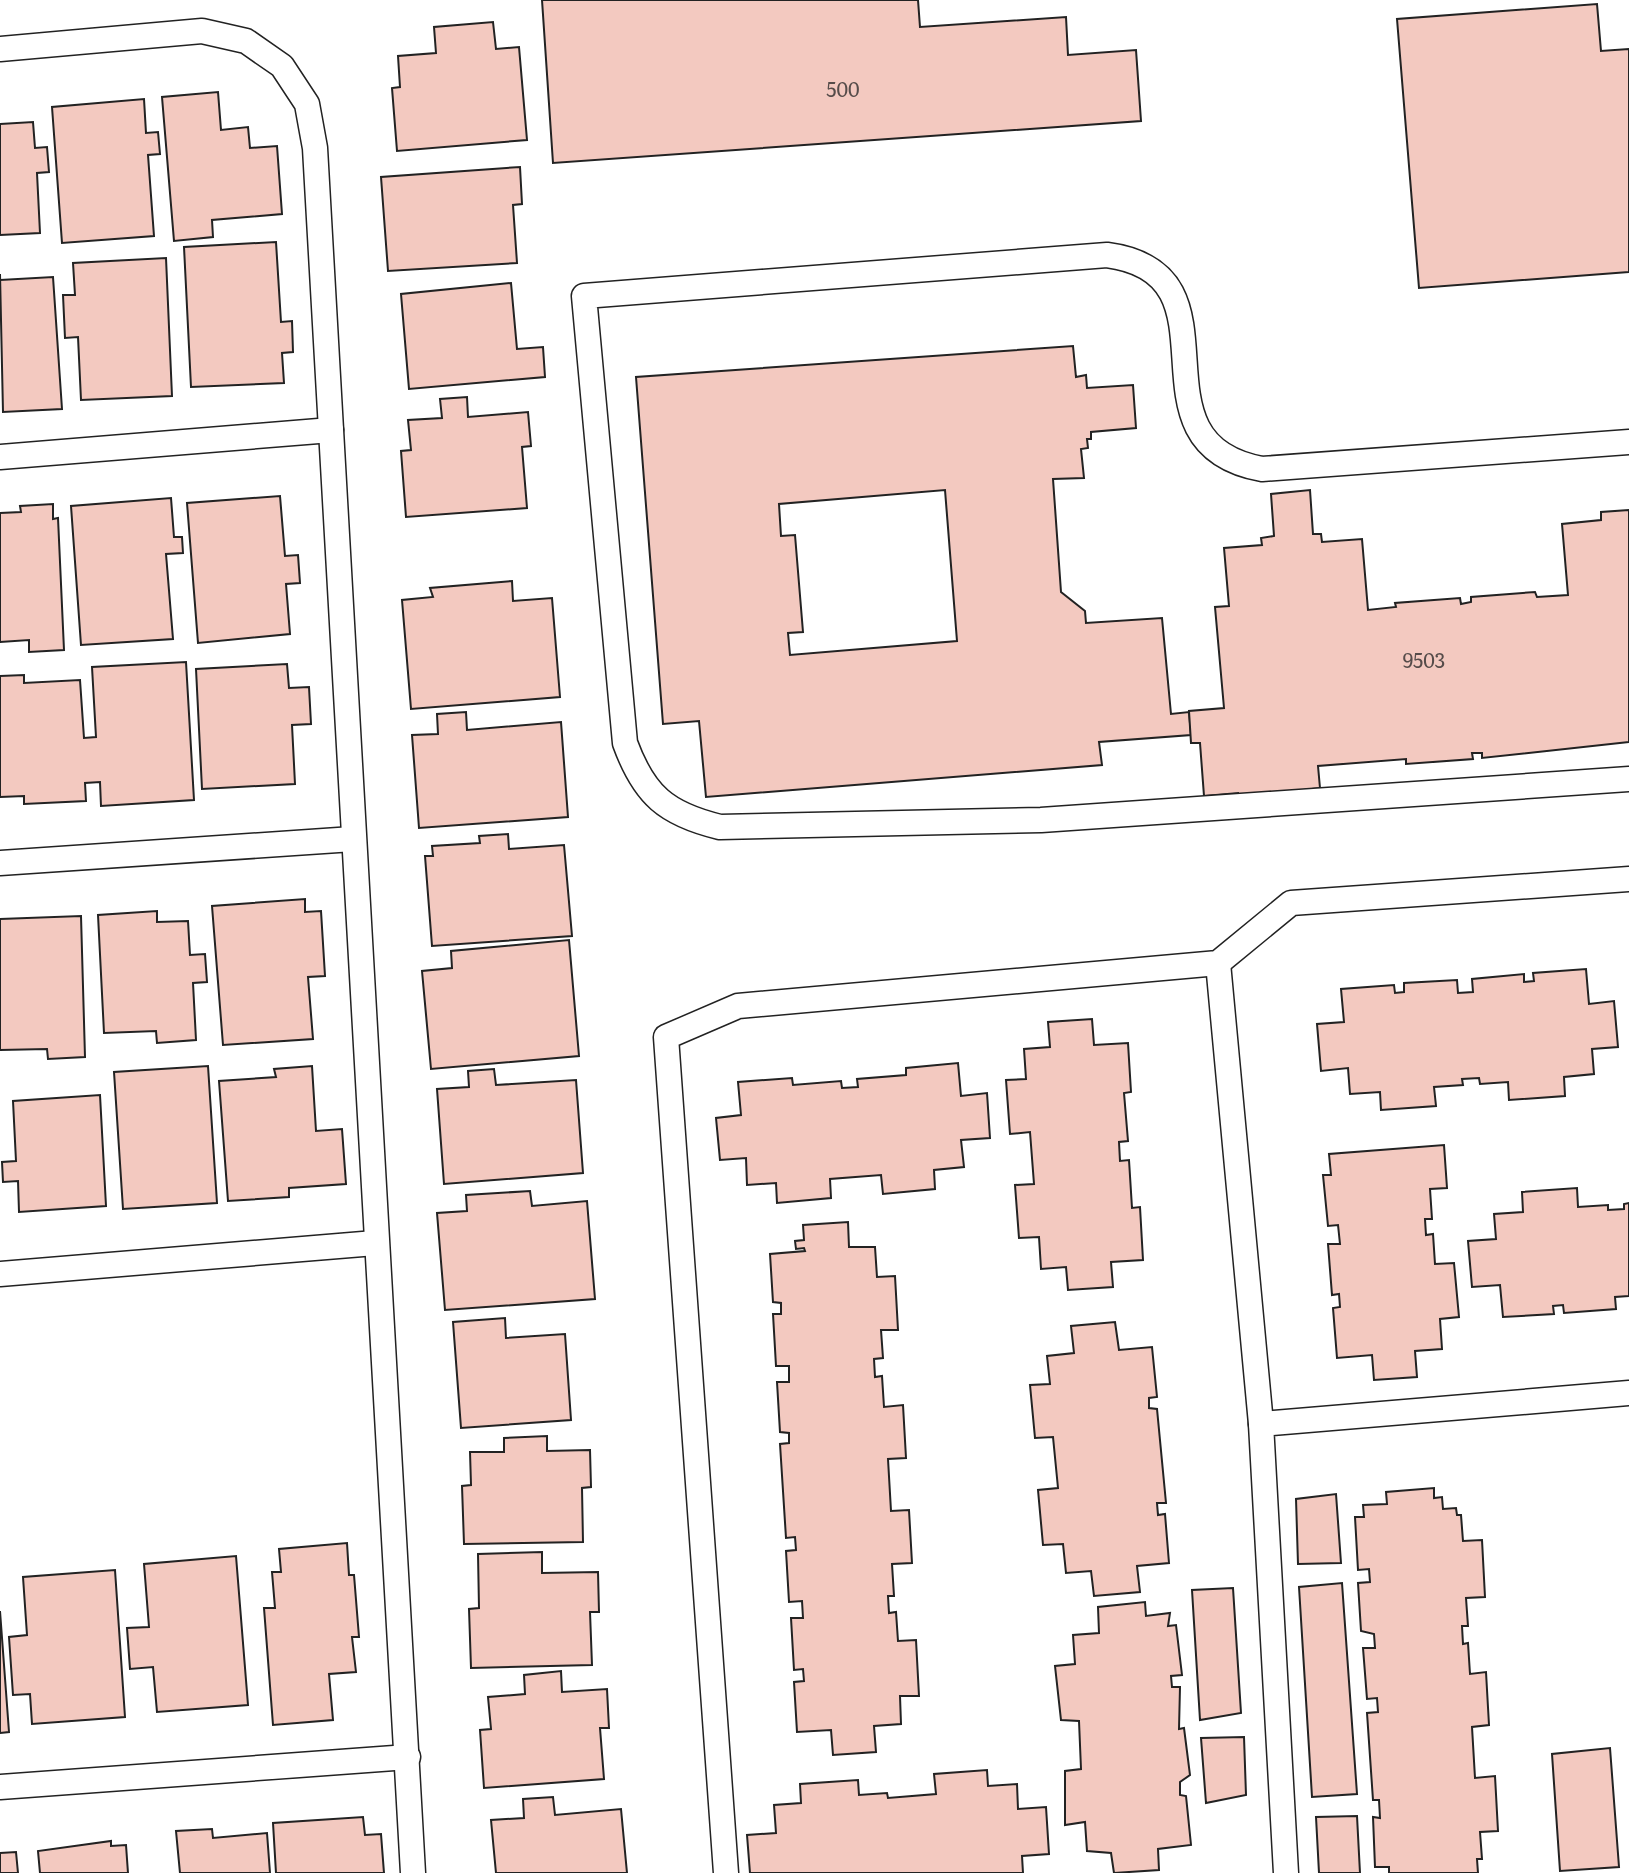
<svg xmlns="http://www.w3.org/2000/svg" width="1629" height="1873" font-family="Literata,serif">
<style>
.building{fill:#f3c9c0;stroke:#222;stroke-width:2;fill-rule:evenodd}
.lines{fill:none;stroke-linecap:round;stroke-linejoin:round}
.lane-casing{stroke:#222;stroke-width:27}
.lane{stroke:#fff;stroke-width:24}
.labels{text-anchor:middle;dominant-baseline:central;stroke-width:6;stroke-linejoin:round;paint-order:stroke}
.number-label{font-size:20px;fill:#564c4a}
</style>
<rect width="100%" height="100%" fill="#fff"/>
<g class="building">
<path d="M542,0h376l2,27 146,-10 2,38 68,-5 5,71 -588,42z"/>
<path d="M1597,4l4,47 28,-2v223l-210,16 -22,-269z"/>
<path d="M493,22l3,27 23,-2 8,93 -130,11 -5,-63 8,-1 -2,-31 38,-3 -2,-26z"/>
<path d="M218,92l3,38 27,-3 2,21 27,-2 5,68 -70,6 1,17 -39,4 -12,-144z"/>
<path d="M144,99l2,34 12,-1 2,22 -12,1 6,81 -92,7 -10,-136z"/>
<path d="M33,122l2,26 12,-1 2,25 -12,1 3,60 -40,2v-111z"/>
<path d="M520,167l2,37 -9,1 4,58 -129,8 -7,-94z"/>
<path d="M276,242l5,80 11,-1 1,31 -11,1 2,30 -93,4 -7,-140z"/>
<path d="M166,258l6,138 -91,4 -3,-63 -13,1 -2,-43h12l-2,-32z"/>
<path d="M0,274v6l53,-3 9,132 -59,3z"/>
<path d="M511,283l6,66 26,-2 2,30 -136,12 -8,-95z"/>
<path d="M1073,346l3,31 10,-2 1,13 46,-3 3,43 -45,4v7h-4l1,9 -7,1 3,29 -31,1 8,113 24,19 1,12 76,-5 9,96 18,-2 2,23 -92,7 3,23 -396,32 -7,-76 -36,3 -27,-347zM945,490l12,151 -167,14 -2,-22 15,-1 -8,-97 -14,1 -2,-32z"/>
<path d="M467,397l1,20 60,-5 3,34 -9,1 5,61 -121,9 -5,-66 10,-1 -3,-30 34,-2 -2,-19z"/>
<path d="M1310,490l3,44h8l1,8 40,-3 6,71 28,-3 -1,-4 65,-5 1,6 10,-2v-5l64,-5 2,5 31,-2 -6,-71 39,-4v-8l28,-2v232l-147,16v-5h-10l1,6 -67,5v-5l-88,7 2,22 -82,10v-5l-34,3 -4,-53h-9l-2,-32 35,-3 -9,-101 14,-1 -5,-58 38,-3 -1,-7 13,-2 -3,-42z"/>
<path d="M280,496l5,60 13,-1 2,28 -14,1 4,50 -92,9 -11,-140z"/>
<path d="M171,498l3,39h8l1,16 -17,1 7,85 -92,6 -10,-139z"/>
<path d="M53,504v15l5,-1 6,132 -35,2v-12l-29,2v-129l21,-1 -1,-6z"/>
<path d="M512,581l1,20 39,-3 8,99 -149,12 -9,-109 31,-3 -3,-9z"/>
<path d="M186,662l8,138 -93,6 -1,-24 -15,1 1,18 -62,3v-8l-24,1v-121l24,-1v8l56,-3 4,58 12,-1 -4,-70z"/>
<path d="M287,664l2,24 20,-1 2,37 -19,1 3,59 -93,5 -6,-120z"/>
<path d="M466,712l1,18 94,-8 7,95 -149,11 -7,-93 26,-1 -1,-20z"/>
<path d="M508,834l1,15 55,-4 8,91 -140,10 -7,-90h8l-1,-10 48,-3 -1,-7z"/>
<path d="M305,899v13l16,-1 4,65 -17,1 5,62 -90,6 -11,-139z"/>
<path d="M157,911v11l31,-1 2,34 15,-1 2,28 -14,1 3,57 -39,3 -1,-12 -52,2 -6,-118z"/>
<path d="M81,916l4,141 -37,2 -1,-10 -47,1v-131z"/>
<path d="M569,940l10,116 -148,13 -9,-98 30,-3 -1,-17z"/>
<path d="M1586,969l3,35 25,-3 4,46 -26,2 2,25 -30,3 1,19 -56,4 -1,-18 -28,2 -1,-6 -17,1 1,6 -29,2 2,19 -55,4 -1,-18 -30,2 -2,-26 -27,3 -4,-47 27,-2 -3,-33 53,-4 1,8 9,-1v-9l53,-3 1,13 15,-1 -1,-13 52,-5v8l10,-1 -1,-8z"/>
<path d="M1092,1019l2,26 34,-2 3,49 -7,1 4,48 -9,1 1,19 9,-1 3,48 8,-1 3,53 -32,2 2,25 -45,3 -2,-23 -25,2 -2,-32 -20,1 -4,-53 19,-1 -4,-52 -20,2 -4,-54 20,-1 -2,-30 26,-2 -2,-25z"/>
<path d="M958,1063l3,33 26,-3 3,45 -29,2 3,27 -30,3 1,19 -52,5 -2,-19 -51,4 1,19 -54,5 -1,-20 -29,2 -1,-27 -26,2 -4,-42 25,-3 -3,-33 54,-4 1,7 48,-4 1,7 16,-1 -1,-8 49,-4v-7z"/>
<path d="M208,1066l9,137 -94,6 -9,-137z"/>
<path d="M312,1066l4,65 26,-2 4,55 -57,4v9l-61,4 -9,-120 57,-4 -2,-8z"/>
<path d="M494,1069l2,16 80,-5 7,93 -139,11 -7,-95 32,-2 -1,-16z"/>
<path d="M100,1095l6,111 -87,6 -1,-31 -15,1 -1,-20 14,-1 -3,-60z"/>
<path d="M1444,1145l3,43 -17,1 2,30h-7l1,16 7,-1 2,30 19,-1 5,54 -19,2 2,30 -27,2 2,26 -43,3 -2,-25 -35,3 -4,-50 7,-1 -1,-13 -7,1 -4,-51h12l-2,-19 -10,1 -5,-51h8l-2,-21z"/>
<path d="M1577,1188l1,19 30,-2v5l16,-1v-5l5,-1v93l-14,1 1,12 -52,4 -1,-8 -10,1 1,8 -51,3 -3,-32 -28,2 -4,-46 28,-2 -2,-25 29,-2 -1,-20z"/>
<path d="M530,1191l2,15 55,-5 8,98 -150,11 -8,-97 30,-2 -1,-16z"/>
<path d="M848,1222l1,25h26l2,30 18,-1 3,54h-17l2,28 -9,1 1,18 7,-1 2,31 19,-2 3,53 -18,1 3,52 18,-1 3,53 -20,1 2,32h-6l1,17 7,-1 2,29 18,-1 3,56h-19l1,28 -27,2 2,26 -43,3 -2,-25 -34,2 -3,-50 10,-1 -1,-12 -9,1 -3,-52h12l-1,-17 -13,1 -3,-51 10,-1 -1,-13 -9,1 -6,-94 9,-1v-10l-9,-1 -3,-50h12v-16h-13l-3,-52h8v-11l-8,-1 -3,-48 35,-3 -1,-3 -8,1 -1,-8 9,-1 -1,-15z"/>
<path d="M505,1318l1,20 59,-4 6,86 -110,8 -8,-106z"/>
<path d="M1115,1322l4,28 33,-3 5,50 -8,1v10l8,1 9,94h-9l1,12 7,-1 4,49 -32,3 3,26 -46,4 -3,-25 -25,2 -3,-29 -20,1 -5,-55 20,-2 -5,-51 -18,1 -5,-53 20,-1 -3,-28 27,-3 -3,-27z"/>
<path d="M547,1436v15l43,-1 1,37 -9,1 1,54 -119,2 -2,-58 9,-1 -1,-33h34v-14z"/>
<path d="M1434,1488v10l8,-1 1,12 13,-1 1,7h4l2,26 19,-1 3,57 -19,1 2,28h-6l1,18 5,-1 2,31 16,-2 3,53 -17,2 3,51 20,-2 3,55 -18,1 2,27h-5l1,14h-89v-6h-14l-2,-50 7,1 -1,-18h-6l-6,-87 11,-1 -1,-14 -10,1 -4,-51h12l-1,-14 -13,-3 -3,-48 12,-1 -1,-13 -11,1 -3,-53h9l-1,-12 24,-1 -1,-12z"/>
<path d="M1336,1494l5,69 -43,1 -2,-65z"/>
<path d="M347,1543l2,32h5l5,62h-7l4,35 -27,2 4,46 -60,5 -9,-117h11l-3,-36h9l-2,-23z"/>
<path d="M542,1552v21l56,-1 1,40h-9l2,53 -121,3 -2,-59 10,-1 -1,-54z"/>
<path d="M236,1556l12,149 -91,7 -4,-45 -23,2 -3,-41 22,-1 -5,-63z"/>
<path d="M115,1570l10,147 -93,7 -2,-30 -17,1 -4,-58 18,-2 -4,-58z"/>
<path d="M1342,1583l15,211 -45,3 -13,-210z"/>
<path d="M1233,1588l8,125 -41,7 -8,-130z"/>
<path d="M1145,1602l1,14 24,-3 -2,13 8,-1 6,50 -11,1 1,11h8l-1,42 5,-1 6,47 -10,7v13l6,1 5,49 -33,4 1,21 -45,3 -3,-20 -24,-2 -2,-29 -20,3v-54l16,-2 -2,-48 -18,-1 -6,-54 20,-2 -2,-29 26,-2 -1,-26z"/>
<path d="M0,1611l9,121 -9,1z"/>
<path d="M561,1671l1,21 45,-3 2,39h-9l4,51 -120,9 -4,-58 11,-1 -3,-32 37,-3 -1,-19z"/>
<path d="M1244,1737l2,58 -40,8 -5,-65z"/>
<path d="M1610,1748l9,119 -59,4 -8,-117z"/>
<path d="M987,1770l1,16 29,-2 1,25 28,-2 3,47 -27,2 1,17h-273l-3,-38 29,-2 -2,-28 27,-2 -1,-19 58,-4 1,15 28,-2 1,5 48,-4 -2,-20z"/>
<path d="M553,1797l2,18 66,-6 6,64h-131l-5,-53 33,-2 -1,-19z"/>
<path d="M1357,1816l3,57h-41l-3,-56z"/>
<path d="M363,1817l2,18 16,-1 3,39h-108l-3,-50z"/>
<path d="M212,1829l1,9 54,-5 3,40h-90l-4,-42z"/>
<path d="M111,1841v5l15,-1 2,28h-88l-2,-22z"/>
<path d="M16,1852l2,21h-18v-20z"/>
</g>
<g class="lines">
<g class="lane-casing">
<g id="lane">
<path d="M0,49l202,-18 44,10 36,25 25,38 8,44 98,1725"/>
<path d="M1629,442l-367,27c-143,-26 -12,-195 -155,-214l-523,41 41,447c19,52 41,71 95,84l321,-7 588,-41"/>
<path d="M0,457l331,-27"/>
<path d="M0,863l353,-24"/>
<path d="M1218,963l43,461"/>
<path d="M0,1274l375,-31"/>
<path d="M0,1787l408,-30"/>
<path d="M726,1873l-60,-836 72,-31 480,-43 73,-60 338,-24"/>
<path d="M1286,1873l-25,-449 368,-31"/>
</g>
</g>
<use href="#lane" class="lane"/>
</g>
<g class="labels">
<g class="number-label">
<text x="843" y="88">500</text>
<text x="1424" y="659">9503</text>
</g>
</g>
</svg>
